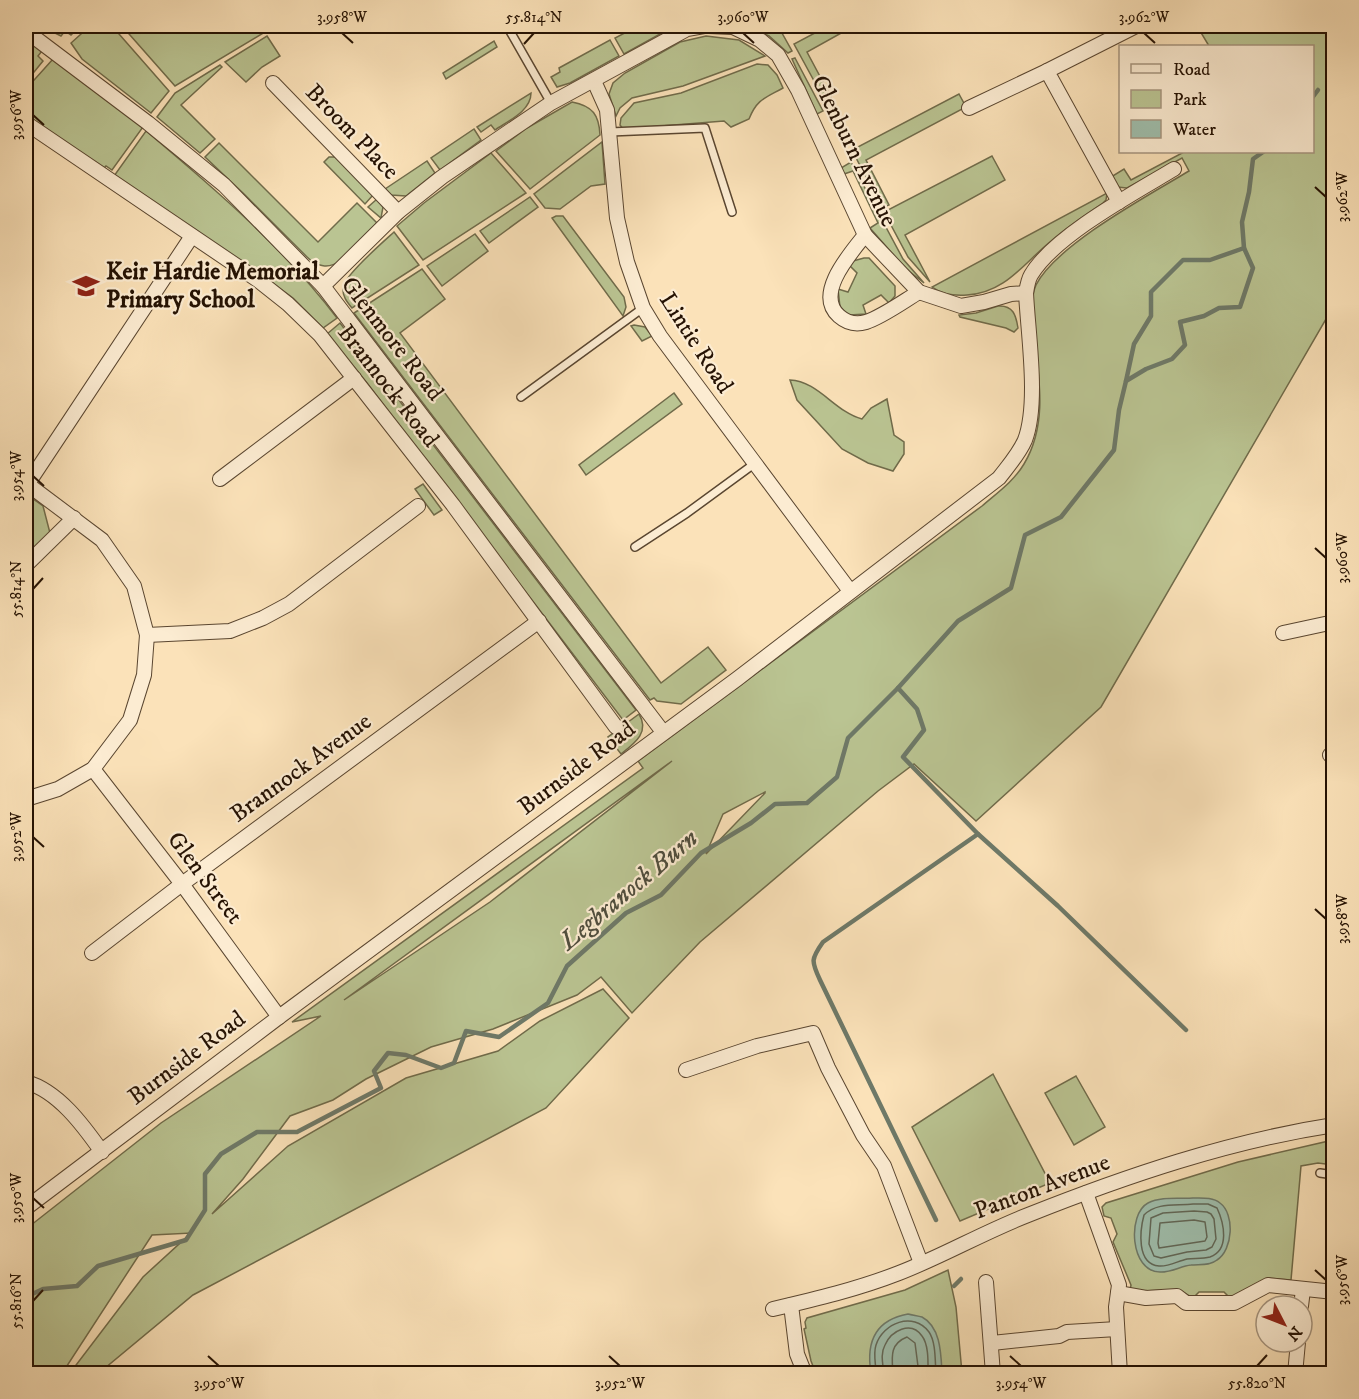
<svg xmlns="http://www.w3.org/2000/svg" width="1359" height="1399" font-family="'IM FELL DW Pica',serif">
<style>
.green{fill:#bac492;stroke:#706b4a;stroke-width:1.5;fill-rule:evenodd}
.water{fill:#9fbeac;stroke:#6e7968;stroke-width:1.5}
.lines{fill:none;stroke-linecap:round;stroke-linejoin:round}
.shore{stroke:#626858;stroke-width:1.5}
.stream{stroke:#6e7968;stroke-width:4.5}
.lane-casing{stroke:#5a4630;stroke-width:10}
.street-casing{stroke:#5a4630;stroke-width:16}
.lane{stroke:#fcecd2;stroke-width:7}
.street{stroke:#fcecd2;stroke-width:14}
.ticks{fill:none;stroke:#251203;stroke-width:2}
.labels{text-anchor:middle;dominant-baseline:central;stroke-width:4.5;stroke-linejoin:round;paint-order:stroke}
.street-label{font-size:24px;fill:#251203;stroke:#fcecd2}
.poi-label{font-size:24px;font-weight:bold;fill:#251203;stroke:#fcecd2;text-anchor:start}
.water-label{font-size:26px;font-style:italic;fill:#504e3e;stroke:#fcecd2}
.neatline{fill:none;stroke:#251203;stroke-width:2}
.ticks-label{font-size:15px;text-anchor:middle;fill:#251203}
</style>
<rect width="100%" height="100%" fill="#fbe2b9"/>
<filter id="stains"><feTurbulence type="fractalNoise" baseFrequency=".00333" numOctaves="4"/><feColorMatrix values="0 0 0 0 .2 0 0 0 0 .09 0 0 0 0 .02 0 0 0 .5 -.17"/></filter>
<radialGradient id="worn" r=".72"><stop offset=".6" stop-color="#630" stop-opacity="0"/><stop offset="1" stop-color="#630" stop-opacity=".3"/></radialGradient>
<g class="green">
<path d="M41,26h39l-9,9 -6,-4 -4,5z"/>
<path d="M90,26h22l57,65 -18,22 -69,-54 -11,-16z"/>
<path d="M122,26h153l-100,60z"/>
<path d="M638,26h34l-1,2 -47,26 -9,-16z"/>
<path d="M747,26h31l14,25 -4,2 -19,-17z"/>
<path d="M828,26h23l1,1 -45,25 24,45 -6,4 -31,-57z"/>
<path d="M1197,26h136v281l-232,400 -125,114 -62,-57 -36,27 -178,151 -68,71 -31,-36 -24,18 -84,34 -62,18 -65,32 -33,21 -43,16 -47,63 -31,35 76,-68 118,-68 92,-27 42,-30 63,-32 26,29 -83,90 -353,187 -94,78h-29l73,-96 48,-44 -39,2 -89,137 -37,2v-145l135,-106 160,-107 -29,6 351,-254 -5,-7 344,-255c15,-13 32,-25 42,-42 24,-40 15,-86 10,-130 -1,-14 -4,-36 2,-49 20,-40 113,-90 153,-114l-7,-13 -55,30 -10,-1 -6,-10 13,-8 7,11 53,-28h128v-106h-103zM672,761l-182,141 -146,98zM765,792v1l-59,61 17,-40z"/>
<path d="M267,36l13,20 -18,11 -16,15 -21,-20z"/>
<path d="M706,36l33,4 26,16 -82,30 -51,12 -12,10 -4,8 -7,-22 4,-11 12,-10 55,-31z"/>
<path d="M26,39l16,12 -4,5 5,5 -17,21z"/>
<path d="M610,40l9,16 -49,27 -13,4 -6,-10 9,-5 -1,-4z"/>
<path d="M494,41l3,6 -51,32 -3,-6z"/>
<path d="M795,58l28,53 -6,3 -25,-55z"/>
<path d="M53,59l90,68 -31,43 -6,-4 -3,3 -77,-52v-28z"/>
<path d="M757,64l11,1 9,10 6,13c-18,10 -26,11 -34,31l-18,8 -7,-6 -101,8 -3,-4 1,-7 13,-15 47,-10z"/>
<path d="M220,65l2,2 -41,38 34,34 -15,14 -43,-36 18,-24z"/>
<path d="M531,93c0,18 -23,28 -36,37l-4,-5 -10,7 -4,-5z"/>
<path d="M959,94l7,13 -100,53 23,45 -7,3 -30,-58z"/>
<path d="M572,102c21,4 27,13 28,33l-70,54 -34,-38 31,-23z"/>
<path d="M474,129l7,11 -41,30 -9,-12z"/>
<path d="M146,131c68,57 137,116 191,187l-14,10 -30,-30 -31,-23 -148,-99z"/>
<path d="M602,142l3,42 -14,2 -31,23 -15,-1 -11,-14z"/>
<path d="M219,143l99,99 39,-39 20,20 -37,38c-11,8 -23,6 -33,-4l-64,-64 -38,-36z"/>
<path d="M491,153l35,40 -103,67 -26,-34 27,-23z"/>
<path d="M992,156l13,24 -100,55 25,47 -22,-25 -24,-45z"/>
<path d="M329,157h6l5,4 33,34 -8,9 -41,-42z"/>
<path d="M427,161l8,12 -29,23 -15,-1 -6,-6z"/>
<path d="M851,162l52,97 21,24 -19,-15 -35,-40 8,-5 -25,-52 -9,3 -3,-6z"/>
<path d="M1107,193l-1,7 -3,3c-18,12 -36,24 -52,38 -27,22 -46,52 -84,54 -12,1 -25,-1 -35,-8z"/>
<path d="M530,197l8,10 -49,36 -9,-12z"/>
<path d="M377,199l6,8 -2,11 -13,-11z"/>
<path d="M556,216h7l61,81 2,10 -3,9 -71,-98z"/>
<path d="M394,232l25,33 -67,43c-5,-6 -10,-12 -9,-21 2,-12 40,-45 51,-55z"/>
<path d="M475,234l13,17 -46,35 -15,-20z"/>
<path d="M864,258h5l26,28v10l-6,7 -8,-8 -18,10 3,9 -17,1 -9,-8 -2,-18 10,3 9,-19 -8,-8 4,-4z"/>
<path d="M422,269l23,30 -45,34 261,350 47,-36 18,23 -45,34 -24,-3 -3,-3 -4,2 -296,-387z"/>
<path d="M998,306c15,-1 18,9 20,22l-4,4 -8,-4 -46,-11 -1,-2 17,-2z"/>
<path d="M340,323l296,387 -13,10 -256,-337 -40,-49z"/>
<path d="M634,325l11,2 7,9 -10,5 -11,-15z"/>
<path d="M790,380c28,1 45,32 72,39l9,-11 16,-9 7,36 10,7v12l-11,17 -25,-8 -26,-14 -45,-49z"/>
<path d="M674,393l8,11 -96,71 -7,-10z"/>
<path d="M423,484l19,26 -8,5 -19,-26z"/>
<path d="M26,494l17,12 7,27 -24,23z"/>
<path d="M639,714c11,18 -4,29 -18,40l-13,-17z"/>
<path d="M993,1074l57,109 -90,38 -48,-94z"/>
<path d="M1076,1076l29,51 -31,18 -29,-52z"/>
<path d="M1333,1140v25l-15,-2 -17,3 -10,114 -23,-2 -38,20 -6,-6h-25l-6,6c-5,-2 -8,-6 -13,-7 -17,-3 -33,2 -50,-1l1,-5 -18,-43 4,-8 -6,-16 -7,-2 -2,-9 4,-4 132,-41z"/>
<path d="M948,1270l8,37 6,66 -136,1 -4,-7 -7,4 -4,-10 -7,-32 2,-1 -1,-6 2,-4 98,-28z"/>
</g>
<g class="water">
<path d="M1193,1198c9,0 20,-1 27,5 15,11 13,47 -3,57 -7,6 -18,4 -26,5 -10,1 -21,8 -31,7 -30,0 -33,-58 -12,-69 13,-7 31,-4 45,-5z"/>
<path d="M908,1314c4,1 10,2 14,3 19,10 19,38 20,56h-71c-5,-30 4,-53 37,-59z"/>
</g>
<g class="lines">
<g class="shore">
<path d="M1193,1204h15l9,4c7,15 13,42 -7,49 -8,2 -16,1 -23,2 -9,2 -19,8 -28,7 -23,-2 -19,-36 -15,-51 13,-13 32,-9 49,-11z"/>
<path d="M1194,1211l13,1 4,2 3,5 2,20 -4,8 -6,3 -19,2 -26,6 -7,-2 -5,-12 2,-26 12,-5z"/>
<path d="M1194,1220l11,2 2,15 -2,4 -46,7 -1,-5 2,-20z"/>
<path d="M876,1374c0,-10 -3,-20 0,-29 7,-22 37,-34 53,-13 7,10 6,29 7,42"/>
<path d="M884,1374c-1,-10 -4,-20 1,-29 6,-14 26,-25 37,-9 7,9 6,27 6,38"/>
<path d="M893,1374c-1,-16 -4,-30 14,-37l8,6 4,31"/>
</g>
<g class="stream">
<path d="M1312,98l6,-8"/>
<path d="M1126,381l8,-37 17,-28v-24l32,-32h27l34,-12"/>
<path d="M898,688l19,21 7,21 -21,27 75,77 80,72 128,124"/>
<path d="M936,1220l-116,-240c-9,-19 -9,-21 3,-38l155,-108"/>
<path d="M954,1286l7,-7"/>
<path d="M26,1297l17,-8 34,-3 21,-20 88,-26 19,-30v-36l16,-20 36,-22h40l84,-44 -7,-17 14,-18 18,2 35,13 13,-5 12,-32 33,6 49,-34 19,-37 59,-53 35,-18 40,-42 50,-30 24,-19 32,-1 30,-26 11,-39 50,-50 60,-67 53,-33 14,-53 36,-18 53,-67 5,-40 7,-29 20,-12 26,-10 13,-14 -5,-23 24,-6 15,-8 21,-1 13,-39 -9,-20 -2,-26 7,-30 4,-33 10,-7"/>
</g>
<g class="lane-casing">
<g id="lane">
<path d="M507,26l44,77"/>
<path d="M610,132l95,-4 27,84"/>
<path d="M521,397l122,-89"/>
<path d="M635,547l52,-34 67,-49"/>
<path d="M1320,1173l14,2"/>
</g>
</g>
<g class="street-casing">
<g id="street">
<path d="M709,26l24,1 27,13 18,15 20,35 67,145 54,57 42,14 23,-4 27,-8 15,-1"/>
<path d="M26,31l122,92 76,62 99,101 340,446"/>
<path d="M594,81l13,29 10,108 10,44 16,46 17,28 190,255"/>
<path d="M273,83l125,129"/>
<path d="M969,108l78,-37"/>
<path d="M26,123l233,158 29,23 32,31 133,170 163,222"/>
<path d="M1119,202l-72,-131 89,-45"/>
<path d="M865,235c-15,19 -51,59 -26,81 8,7 17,9 27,6 16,-5 38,-21 53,-30"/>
<path d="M323,286l75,-74 44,-35 109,-74 136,-74 17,-3"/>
<path d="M220,479l134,-101"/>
<path d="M26,483l76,57 32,46 13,49 -3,40 -14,45 -37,49 -35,20 -32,10"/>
<path d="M27,485l165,-249"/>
<path d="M26,565l48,-47"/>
<path d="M1283,633l51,-11"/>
<path d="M147,635l83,-4 33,-13 26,-14 129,-98"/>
<path d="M1330,755l4,-2"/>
<path d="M93,769l89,115 97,133"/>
<path d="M92,953l90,-69 357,-263"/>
<path d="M686,1070l71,-24 56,-13 15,35 35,67 21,31 37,97"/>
<path d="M26,1082c32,9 57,43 76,70"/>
<path d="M1086,1193l33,92 -3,22 4,67"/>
<path d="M26,1208l253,-191 458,-338 262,-201c10,-13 20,-24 26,-38 14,-37 3,-106 1,-147 1,-6 2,-13 5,-18 23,-39 103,-82 143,-106"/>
<path d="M986,1282l7,92"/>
<path d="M1118,1293l28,5 31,-2 9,7h48l34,-18 66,7"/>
<path d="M791,1305l6,49 8,20"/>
<path d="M1301,1306l2,-16"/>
<path d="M773,1309c43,-10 85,-20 126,-36 44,-17 85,-41 129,-58 98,-39 201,-74 306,-90"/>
<path d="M992,1343l67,-7 8,-4 50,-3"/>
<path d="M1295,1374l3,-32"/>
</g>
</g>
<use href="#lane" class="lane"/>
<use href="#street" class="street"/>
</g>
<path class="ticks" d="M342,33l11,10M743,33l11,10M1144,33l11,10M524,44l10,-11M33,115l11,10M1315,187l11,10M33,476l11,10M1315,548l11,10M33,589l10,-11M33,837l11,10M1315,909l11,10M33,1198l11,10M1315,1270l11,10M33,1301l10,-11M208,1356l11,10M609,1356l11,10M1010,1356l11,10M1257,1366l10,-11"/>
<defs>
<g id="school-bare" transform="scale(2.07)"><path d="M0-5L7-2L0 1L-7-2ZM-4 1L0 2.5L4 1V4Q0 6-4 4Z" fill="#8f2418" stroke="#fcecd2" stroke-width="2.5" paint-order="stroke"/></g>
</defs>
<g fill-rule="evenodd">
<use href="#school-bare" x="86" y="286"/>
</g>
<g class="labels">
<g class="street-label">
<text transform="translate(352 132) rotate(46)">Broom Place</text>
<text transform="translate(854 151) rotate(64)">Glenburn Avenue</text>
<text transform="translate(392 339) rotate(52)">Glenmore Road</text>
<text transform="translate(696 343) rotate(57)">Lintie Road</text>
<text transform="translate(388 386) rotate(52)">Brannock Road</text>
<text transform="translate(301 768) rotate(-36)">Brannock Avenue</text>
<text transform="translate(577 768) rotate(-37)">Burnside Road</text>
<text transform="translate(205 878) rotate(53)">Glen Street</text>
<text transform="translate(187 1058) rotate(-37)">Burnside Road</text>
<text transform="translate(1042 1187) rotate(-21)">Panton Avenue</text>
</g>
<g class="poi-label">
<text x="106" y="272">Keir Hardie Memorial<tspan x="106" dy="28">Primary School</tspan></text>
</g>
<g class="water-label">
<text transform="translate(629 890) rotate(-40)">Legbranock Burn</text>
</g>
</g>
<rect width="1359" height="1399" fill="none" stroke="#fbe2b9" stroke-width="66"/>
<rect x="1119" y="45" width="195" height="108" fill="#fcecd2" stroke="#a6957f" stroke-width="1.5"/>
<rect x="1131" y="64" width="30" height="9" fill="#fcecd2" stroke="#a6957f" stroke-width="1.5"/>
<text x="1173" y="75" font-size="18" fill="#251203">Road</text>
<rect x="1131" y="90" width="30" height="18" fill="#bac492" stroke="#a6957f" stroke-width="1.5"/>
<text x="1173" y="105" font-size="18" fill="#251203">Park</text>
<rect x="1131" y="120" width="30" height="18" fill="#9fbeac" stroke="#a6957f" stroke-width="1.5"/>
<text x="1173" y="135" font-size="18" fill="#251203">Water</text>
<g transform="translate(1284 1324) rotate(132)"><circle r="28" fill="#fcecd2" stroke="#a6957f" stroke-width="1.5"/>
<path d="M0-4.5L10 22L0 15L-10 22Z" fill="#8f2418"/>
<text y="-9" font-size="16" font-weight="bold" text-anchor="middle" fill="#251203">N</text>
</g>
<rect x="33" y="33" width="1293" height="1333" class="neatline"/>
<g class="ticks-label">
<text x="342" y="22">3.958°W</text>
<text x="534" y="22">55.814°N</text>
<text x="743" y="22">3.960°W</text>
<text x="1144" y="22">3.962°W</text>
<text transform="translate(16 115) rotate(-90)" y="5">3.956°W</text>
<text transform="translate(1342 197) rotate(-90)" y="5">3.962°W</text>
<text transform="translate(16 476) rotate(-90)" y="5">3.954°W</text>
<text transform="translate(1342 558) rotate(-90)" y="5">3.960°W</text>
<text transform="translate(16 589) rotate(-90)" y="5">55.814°N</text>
<text transform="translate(16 837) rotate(-90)" y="5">3.952°W</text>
<text transform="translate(1342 919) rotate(-90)" y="5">3.958°W</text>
<text transform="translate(16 1198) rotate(-90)" y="5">3.950°W</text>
<text transform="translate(1342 1280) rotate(-90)" y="5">3.956°W</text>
<text transform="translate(16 1301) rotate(-90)" y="5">55.816°N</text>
<text x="219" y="1388">3.950°W</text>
<text x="620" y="1388">3.952°W</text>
<text x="1021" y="1388">3.954°W</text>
<text x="1257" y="1388">55.820°N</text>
</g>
<rect width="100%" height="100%" filter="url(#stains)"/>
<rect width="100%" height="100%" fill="url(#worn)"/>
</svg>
